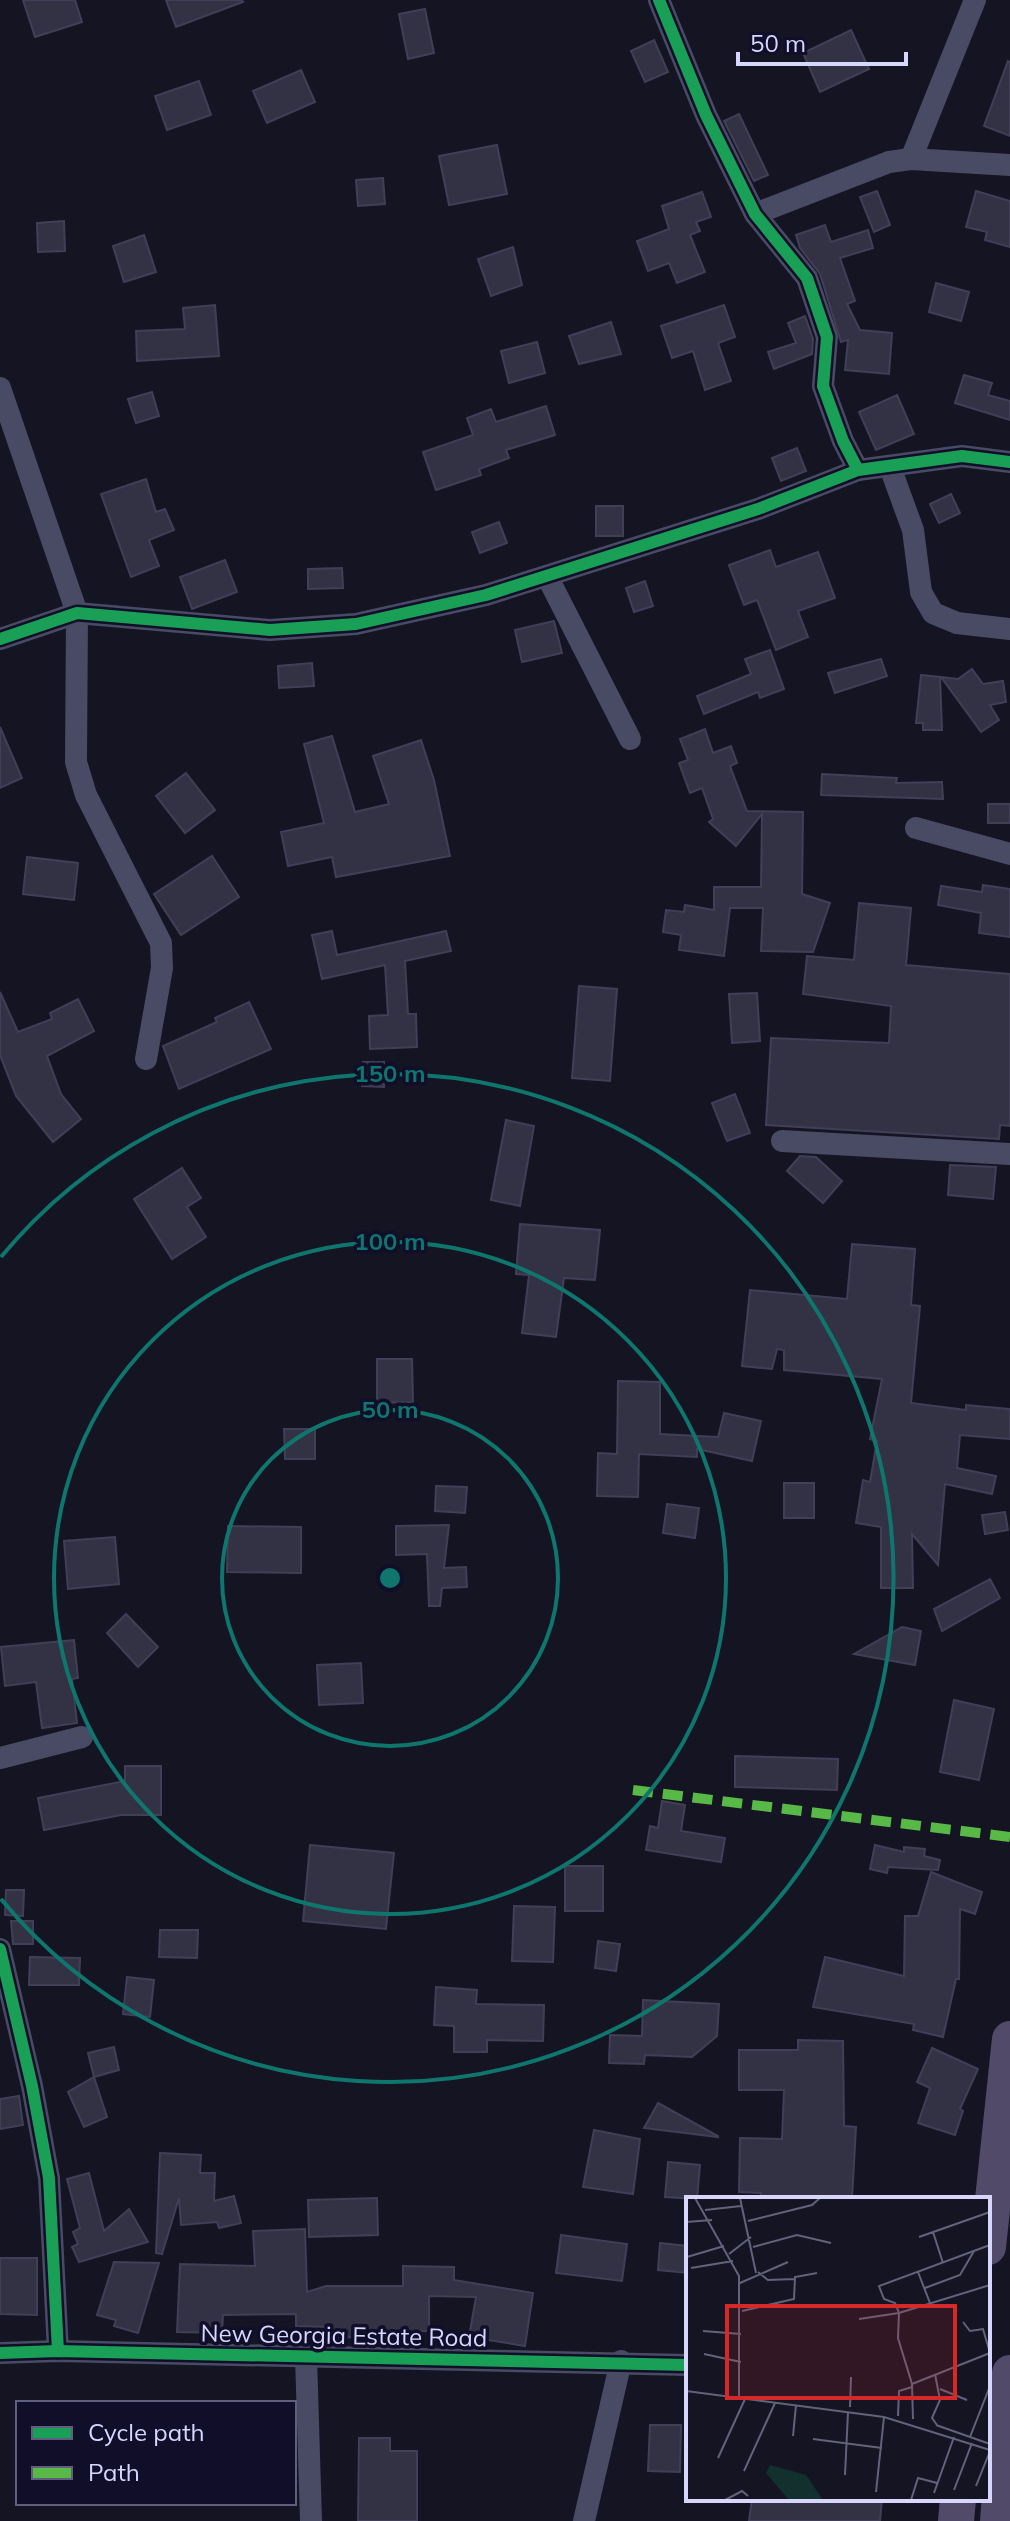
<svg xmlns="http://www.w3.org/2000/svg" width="1010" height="2521" font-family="Mulish,sans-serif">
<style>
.building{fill:#333245;stroke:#403f57;stroke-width:2}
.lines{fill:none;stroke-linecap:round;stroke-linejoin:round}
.street{stroke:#494a64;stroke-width:22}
.primary{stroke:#514b69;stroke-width:36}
.quiet{stroke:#58b947;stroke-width:10;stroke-dasharray:20 10;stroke-linecap:butt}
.cycleway-casing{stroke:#100e29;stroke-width:17}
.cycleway{stroke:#1a9f57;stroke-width:12}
.ring{fill:none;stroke:#0f766e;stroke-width:4}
.labels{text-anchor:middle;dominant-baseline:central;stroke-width:7;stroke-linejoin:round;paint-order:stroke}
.street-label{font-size:24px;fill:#d6d6ff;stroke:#100e29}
.inset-road{fill:none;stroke:#62627b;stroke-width:2}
.view{fill:#d62828;fill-opacity:0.15;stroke:#d62828;stroke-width:4}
.inset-edge{fill:none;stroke:#d6d6ff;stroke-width:4}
.centre{fill:#0f766e;stroke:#100e29;stroke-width:4}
.ring-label{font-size:24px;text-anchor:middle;font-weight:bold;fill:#0f766e;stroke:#100e29;stroke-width:7;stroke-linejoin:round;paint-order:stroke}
</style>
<rect width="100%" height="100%" fill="#151423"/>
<g class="building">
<path d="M23,0h52l7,22 -47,15z"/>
<path d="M166,0h76l1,2 -67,25z"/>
<path d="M425,9l9,44 -26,6 -9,-45z"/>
<path d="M851,30l18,39 -49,23 -17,-39z"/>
<path d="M654,40l14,32 -23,10 -14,-31z"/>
<path d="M1008,61l2,1v74l-26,-10z"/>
<path d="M301,70l14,32 -48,21 -14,-32z"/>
<path d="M199,81l12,34 -44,15 -12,-34z"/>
<path d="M739,114l29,61 -14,6 -30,-60z"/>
<path d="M497,145l10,49 -58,11 -10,-49z"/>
<path d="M383,178l2,26 -27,2 -2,-26z"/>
<path d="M877,191l13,34 -16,7 -14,-35z"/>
<path d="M976,191l34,10v46l-25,-7 2,-8 -21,-5z"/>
<path d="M702,192l9,25 -15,5 4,9 -10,4 15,37 -28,11 -8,-20 -21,8 -11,-30 32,-12 -7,-23z"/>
<path d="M64,221l1,30 -27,1 -1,-29z"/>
<path d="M825,225l6,17 37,-12 5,18 -33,10 15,43 -8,3 13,26 32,3 -3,41 -44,-4 3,-30 -7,2 -21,-68 -20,-26 -4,-13z"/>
<path d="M144,235l12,37 -32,10 -11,-36z"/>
<path d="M513,247l9,38 -31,11 -13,-37z"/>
<path d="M936,283l33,9 -8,29 -32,-9z"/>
<path d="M215,305l4,51 -82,5 -1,-30 49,-2 -2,-21z"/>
<path d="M724,305l11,32 -17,6 13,38 -26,9 -12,-39 -21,7 -11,-32z"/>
<path d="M805,316l8,23 -1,15 -38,15 -6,-17 28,-9 -8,-20z"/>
<path d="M611,322l10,32 -42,10 -10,-28z"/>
<path d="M537,342l8,31 -36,10 -8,-32z"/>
<path d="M964,375l28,8 -4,12 22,6v19l-55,-17z"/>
<path d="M152,392l7,24 -23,7 -8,-24z"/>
<path d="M897,395l17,39 -38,16 -17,-38z"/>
<path d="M546,406l9,29 -49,15 3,8 -30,11 2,6 -45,15 -13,-38 50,-17 -6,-17 24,-9 5,13z"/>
<path d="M797,448l9,23 -25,10 -9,-23z"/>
<path d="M146,479l10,33 9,-3 9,21 -25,10 10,26 -28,11 -30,-83z"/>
<path d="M951,494l9,19 -21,10 -9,-19z"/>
<rect x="596" y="506" width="27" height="30"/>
<path d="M499,522l8,21 -27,10 -8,-21z"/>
<path d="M770,550l6,17 42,-15 17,46 -37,13 10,26 -32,13 -19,-50 -13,5 -15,-40z"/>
<path d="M225,560l12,32 -45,17 -12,-32z"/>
<path d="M342,568l1,20 -35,1v-20z"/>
<path d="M645,581l8,25 -19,6 -8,-24z"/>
<path d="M554,621l8,32 -40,9 -7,-32z"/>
<path d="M770,650l14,39 -24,9 -2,-6 -54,22 -7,-18 54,-22 -6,-15z"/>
<path d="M881,659l6,17 -52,17 -7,-20z"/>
<path d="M312,663l2,23 -35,2 -1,-22z"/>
<path d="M972,669l11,15 20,-3 3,21 -16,3 9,15 -18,12 -40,-55 17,2z"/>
<path d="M921,675l19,2 2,53h-19v-7h-7z"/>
<path d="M0,727l22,51 -22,10z"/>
<path d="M705,729l8,24 18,-7 6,17 -7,3 17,45 56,1 -1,82 28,9 -17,49 -52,-1 2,-43h-33l-6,48 -45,-6 2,-15 -18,-3 3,-22 18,2 1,-7 29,5v-23h47l1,-73 -26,32 -27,-24 4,-3 -11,-31 -12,5 -11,-30 9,-3 -8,-21z"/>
<path d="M332,736l23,76 34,-8 -16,-48 48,-16 13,40 16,76 -114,21 -4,-20 -44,9 -7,-34 43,-9 -20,-79z"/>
<path d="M186,773l29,37 -30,23 -29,-37z"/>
<path d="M822,774l75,4 -1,5 46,-1 1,17 -122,-4z"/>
<rect x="988" y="804" width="22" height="19"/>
<path d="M212,856l27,41 -58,38 -27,-41z"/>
<path d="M27,857l51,6 -4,37 -51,-6z"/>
<path d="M983,885l27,4v48l-31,-4 2,-20 -43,-8 3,-19 41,6z"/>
<path d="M859,903l52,5 -5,57 104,9v152l-10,-1 -1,14 -233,-14 5,-87 118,5 2,-37 -88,-12 4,-38 47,4z"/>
<path d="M332,931l5,24 109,-24 5,20 -46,10 3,53h8l1,33 -47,2 -1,-33 19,-1 -3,-50 -63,14 -10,-44z"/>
<path d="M579,986l38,3 -7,92 -38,-3z"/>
<path d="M0,992l18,40 34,-13 -2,-6 28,-14 16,32 -47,25 14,38 20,25 -28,23 -37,-46 -16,-41z"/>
<path d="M757,993l3,48 -28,2 -3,-49z"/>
<path d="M249,1002l22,47 -92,40 -16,-43 54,-24 -2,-4z"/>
<path d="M363,1062h21v25l-22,-1z"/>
<path d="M735,1094l15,39 -23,8 -15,-38z"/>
<path d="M506,1120l28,6 -14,80 -29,-6z"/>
<path d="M800,1156l16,1 26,24 -19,22 -36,-32z"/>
<path d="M950,1165l46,2 -3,32 -45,-4z"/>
<path d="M182,1168l19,30 -14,9 19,30 -34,22 -38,-60z"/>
<path d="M520,1224l80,6 -5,50 -31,-2 -8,59 -34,-4 7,-58 -13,-1z"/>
<path d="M852,1244l63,5 -4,56 9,1 -9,97 55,7v-5l44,4v30l-50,-4 -3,33 39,8 -4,18 -47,-10 -7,81 -26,-31 1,54h-32v-61l-25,-4 7,-43 7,2 7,-41 -7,-2 12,-60 -98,-9v-20l-7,-1 -5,20 -30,-3 8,-76 97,9z"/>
<path d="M377,1359h35l1,43 -36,1z"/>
<path d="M618,1381l42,1v52l58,3 6,-24 37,8 -9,40 -55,-12v8l-58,-3 -1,43 -41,-1 1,-43 19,1z"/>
<path d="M284,1429h31v30h-30z"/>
<rect x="784" y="1483" width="30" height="35"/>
<path d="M436,1486l31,1 -2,26 -30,-2z"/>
<path d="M667,1504l32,4 -4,30 -32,-5z"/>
<path d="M1005,1512l3,18 -23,4 -3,-19z"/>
<path d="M449,1525l-5,43 22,-1 1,20 -25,1 -2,18h-11l-2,-52 -31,1v-29z"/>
<path d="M228,1526l73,1v46l-74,-1z"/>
<path d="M115,1537l4,47 -51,5 -4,-48z"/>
<path d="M990,1579l10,19 -58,33 -8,-22z"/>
<path d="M126,1614l32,33 -20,20 -31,-34z"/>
<path d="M902,1627l19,4 -6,34 -61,-11z"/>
<path d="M74,1640l4,38 -6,1 5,44 -35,5 -6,-46 -31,4 -4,-39z"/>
<path d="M361,1663l2,40 -44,2 -2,-40z"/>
<path d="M954,1700l40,9 -15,71 -39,-8z"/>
<path d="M735,1756l103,3 -1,31 -102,-3z"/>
<path d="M125,1766h36v49h-40l-77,15 -6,-32 87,-17z"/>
<path d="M662,1801l23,4 -4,26 44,7 -4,24 -75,-12 4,-24 8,2z"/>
<path d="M310,1845l84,8 -8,76 -83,-8z"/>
<path d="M875,1845l29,7v-5l21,2 -1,7 16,4 -2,10 -50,-3 -1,6 -17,-4z"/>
<rect x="565" y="1866" width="38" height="45"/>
<path d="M931,1872l51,20 -7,22 -15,-5 -1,70h-3l-13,58 -30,-7 1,-6 -101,-17 12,-50 79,19 1,-60h13z"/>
<path d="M6,1890h18l-1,26 -18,-1z"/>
<path d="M514,1906l41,1 -2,55 -41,-1z"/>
<path d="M11,1921h22v23h-20z"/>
<path d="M160,1930h38l-1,28 -38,-1z"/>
<path d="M598,1941l22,3 -4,27 -21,-3z"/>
<path d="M30,1957l50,1 -1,27h-50z"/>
<path d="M127,1977l27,3 -4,37 -27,-3z"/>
<path d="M436,1987l41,3 -1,14 68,1 -1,36 -56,-1v12h-33v-26l-20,-1z"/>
<path d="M643,2000l76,4 -2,32 -25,21 -47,-2 -1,9 -35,-1 1,-28 32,1z"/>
<path d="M798,2040l45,1 1,85 12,1 -4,72 -91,-1v-5l-22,-1 1,-54 42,1 2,-49h-45v-40h59z"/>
<path d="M114,2047l5,23 -25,7 -6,-24z"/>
<path d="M932,2048l46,21 -18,40 3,2 -8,24 -37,-12 12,-35 -13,-6z"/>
<path d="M94,2077l13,40 -23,10 -16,-35z"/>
<path d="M19,2096l4,29 -23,4v-30z"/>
<path d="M658,2103l60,33v1l-74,-9z"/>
<path d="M594,2130l46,9 -7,55 -50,-7z"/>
<path d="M160,2153l41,2 -1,18h15l-1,28 20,-5 7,27 -22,5 -2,-6 -36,3 -2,-27 -17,56 -6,-1z"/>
<path d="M668,2162l32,3 -3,34 -32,-2z"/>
<path d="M89,2173l15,58 25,-22 19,33 -69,20 -7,-15 6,-3 -5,-12 7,-4 -13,-49z"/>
<path d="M377,2198l1,37 -69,2 -1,-37z"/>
<path d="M305,2229l2,63 19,-6h77v-20l51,1v13l79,13 -8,53 -56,-9 7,-40 -47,-1v35l-48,1 1,4 -51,2v-11l-35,-1v-12l-73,1 -1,18 -45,-1 3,-68 75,2 -2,-35z"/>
<path d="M561,2235l66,9 -5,37 -66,-8z"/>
<path d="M660,2243l28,3v27l-30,-3z"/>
<path d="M0,2258h37v57l-37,-1z"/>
<path d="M114,2262l45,1 -21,70 -24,-7 2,-6 -19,-5z"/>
<path d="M650,2425h31l-1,47 -32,-1z"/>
<path d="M359,2438h31v13h27v70h-59z"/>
<path d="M752,2499h130l-2,22h-131z"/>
</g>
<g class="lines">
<g class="street">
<path d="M659,0l47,115 49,99 52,64 20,59 -4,49 20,55 15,29"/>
<path d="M911,159l64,-159"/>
<path d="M755,214l134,-52 22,-3 99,6"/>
<path d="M0,388l77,225 -1,149 10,33 75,148 1,25 -16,91"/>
<path d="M890,467l23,63 8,62 12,21 24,10 53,6"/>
<path d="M547,576l83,163"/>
<path d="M0,639l77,-26 193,17 86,-6 130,-29 272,-86 100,-39 104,-14 48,6"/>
<path d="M916,828l94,26"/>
<path d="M782,1141l228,13"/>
<path d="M0,1758l82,-21"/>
<path d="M0,1949l32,137 17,92 9,173"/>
<path d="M0,2353l58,-2 630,14"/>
<path d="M306,2356l5,165"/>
<path d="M584,2521l37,-160"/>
</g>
<g class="primary">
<path d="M988,2247l22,-208"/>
<path d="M956,2521l2,-22"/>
<path d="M998,2521l12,-148"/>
</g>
<path class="quiet" d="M633,1790l377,47"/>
<g class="cycleway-casing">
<g id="cycleway">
<path d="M659,0l47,115 49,99 52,64 20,59 -4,49 20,55 15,29"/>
<path d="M0,639l77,-26 193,17 86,-6 130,-29 272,-86 100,-39 104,-14 48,6"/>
<path d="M0,1949l32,137 17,92 9,173"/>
<path d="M0,2353l58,-2 630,14"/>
</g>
</g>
<use href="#cycleway" class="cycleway"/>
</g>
<g class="ring">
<circle cx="390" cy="1578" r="168"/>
<circle cx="390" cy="1578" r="336"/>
<path d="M1 1257A504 504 0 1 1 1 1899"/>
</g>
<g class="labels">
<g class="street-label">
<text transform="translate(344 2335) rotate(1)">New Georgia Estate Road</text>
</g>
</g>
<g transform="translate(686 2197)">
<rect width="304" height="304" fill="#151423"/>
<path d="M84,268l36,10 17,25h-34l-23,-27z" fill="#12302d"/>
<path class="inset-road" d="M9,1l44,78v121M54,1l16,75M19,13l36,-4M62,24l64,-16 8,-7M0,25l26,-2M247,35l10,31M233,40l71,-25M67,50l44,-12 34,8M43,57l22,-17M1,60l37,-11M5,71l42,-7M72,75l10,8 26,-1M232,75l12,31M54,86l48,-21M239,91l35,-13 14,-24M56,114l52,-12 1,-22 22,-4M173,122l40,-6 91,-28M277,125l7,9 13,-2 7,24M17,134l38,3M18,157l37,8M249,177l5,26 -8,18 5,7M226,187l78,-31M254,192l27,11M0,194l198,26 106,33M164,210l1,-30M212,219l1,-25 13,-4M227,222l-1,-35 -14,-46 1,-25 -4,-10 -11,-4 -5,-13 111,-41M250,228l54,19M107,239l3,-31M284,240l20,-51M127,242l69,9M32,261l27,-59M58,274l31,-68M159,278l3,-63M290,289l14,-35M268,293l18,-47M190,295l8,-75M248,296l20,-56M39,303l17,-9 6,5M225,303l7,-22 19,5"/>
<path class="view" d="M41,109h228v92h-228z"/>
<rect width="304" height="304" class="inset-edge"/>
</g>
<circle cx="390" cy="1578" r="12" class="centre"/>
<g class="ring-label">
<text x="390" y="1082">150 m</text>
<text x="390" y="1250">100 m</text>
<text x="390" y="1418">50 m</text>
</g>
<rect x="16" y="2401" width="280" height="104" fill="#100e29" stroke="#5f5e7f" stroke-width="2"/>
<rect x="32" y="2427" width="40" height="12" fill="#1a9f57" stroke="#5f5e7f" stroke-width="2"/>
<text x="88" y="2441" font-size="24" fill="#d6d6ff">Cycle path</text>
<rect x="32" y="2467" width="40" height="12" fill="#58b947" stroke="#5f5e7f" stroke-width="2"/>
<text x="88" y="2481" font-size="24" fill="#d6d6ff">Path</text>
<path d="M738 52v12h168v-12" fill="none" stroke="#d6d6ff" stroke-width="4"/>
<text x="750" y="52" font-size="24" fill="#d6d6ff" stroke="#100e29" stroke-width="6" paint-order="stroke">50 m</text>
</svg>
